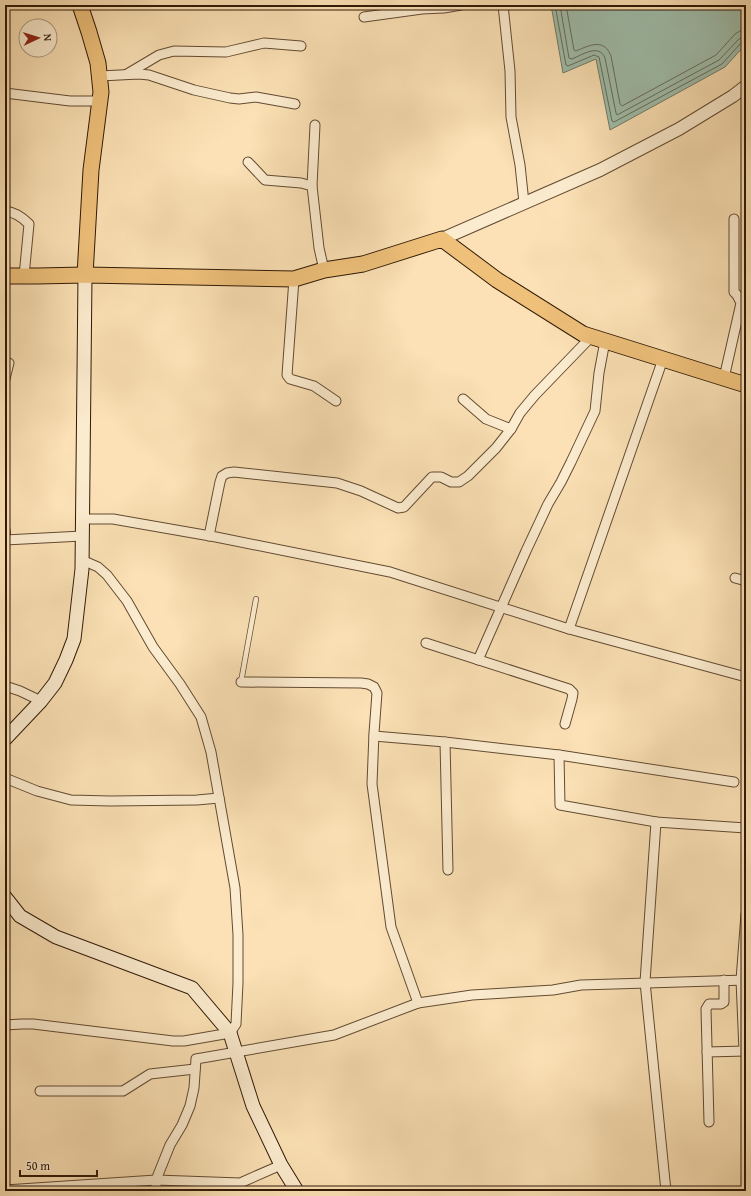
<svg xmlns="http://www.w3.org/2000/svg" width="751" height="1196" font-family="'Gentium Book Plus',serif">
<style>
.water{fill:#9fbeac;stroke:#737c6a}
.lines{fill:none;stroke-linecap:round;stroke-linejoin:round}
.shore{stroke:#686c59;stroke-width:1}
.service-casing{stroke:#634b32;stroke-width:6}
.minor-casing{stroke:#634b32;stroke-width:11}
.tertiary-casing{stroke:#634b32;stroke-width:14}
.secondary-casing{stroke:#301906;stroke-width:15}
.primary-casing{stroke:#301906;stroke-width:17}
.service{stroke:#fceccf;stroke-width:4.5}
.minor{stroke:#fceccf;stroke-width:9}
.tertiary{stroke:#fceccf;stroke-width:12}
.secondary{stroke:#fceccf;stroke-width:13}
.primary{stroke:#eec07a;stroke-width:15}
</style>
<rect width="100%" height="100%" fill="#fbe1b5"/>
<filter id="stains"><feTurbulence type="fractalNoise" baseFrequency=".005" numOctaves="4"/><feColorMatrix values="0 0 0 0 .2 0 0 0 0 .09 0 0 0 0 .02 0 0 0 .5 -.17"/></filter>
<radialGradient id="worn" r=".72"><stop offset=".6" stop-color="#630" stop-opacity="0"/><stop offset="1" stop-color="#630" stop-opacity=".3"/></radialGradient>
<path class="water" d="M551,5h195v39l-21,23 -115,63 -14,-71 -33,14z"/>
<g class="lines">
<g class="shore">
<path d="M555,5l11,60 2,1 26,-11 5,2 13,64 2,1 108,-58 19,-21 5,-2"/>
<path d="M560,5l9,53 3,1c10,-4 27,-16 33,-1l11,55 1,2 102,-55 20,-21 7,-3"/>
<path d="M566,5l8,45 2,1c14,-6 28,-13 35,5l9,48 2,2 94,-51 19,-21 5,-3 6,-1"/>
</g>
<g class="service-casing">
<path id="service" d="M241,682l15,-83"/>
</g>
<g class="minor-casing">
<g id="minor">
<path d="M503,5l7,66 1,46 9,48 4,38"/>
<path d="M364,17l58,-8 22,-1 17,-3"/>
<path d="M127,74l32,-19 15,-4 52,1 38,-9 37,3"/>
<path d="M100,76l39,-2 10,1 45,15 36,8 9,1 17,-2 39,7"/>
<path d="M5,93l65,8h30"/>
<path d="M248,162l17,18 36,3 11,3 7,62 5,22"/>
<path d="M312,186l3,-61"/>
<path d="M5,211c10,1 17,6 24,13l-5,52"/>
<path d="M294,279l-7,96 3,4 24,7 22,15"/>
<path d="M724,378l17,-75 -4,-8 -3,-3v-73"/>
<path d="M5,379l4,-16"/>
<path d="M463,399l23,20 25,10"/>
<path d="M83,519h30l103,18 174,35 179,57 177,48"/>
<path d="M5,530l1,10"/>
<path d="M209,536l11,-54 2,-6 5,-3 7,-1 103,11 24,8 37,17 6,-1 28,-30h9l10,5h8l9,-6 28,-28 15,-19 9,-16 15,-18 56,-58"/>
<path d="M5,540l77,-4"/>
<path d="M735,578l11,3"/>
<path d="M569,629l94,-270"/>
<path d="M426,643l143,46 4,4 -1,6 -7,25"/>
<path d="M478,660l48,-109 22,-47 13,-22 10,-20 24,-51 4,-38 6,-32"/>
<path d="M241,682l120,1 7,1 6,3 3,6 -3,40 -2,51 19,143 27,76"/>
<path d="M5,686l15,5 21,10"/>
<path d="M374,736l71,6 114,13 175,27"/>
<path d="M445,742l3,128"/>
<path d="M559,755l1,50 96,17"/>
<path d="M5,778l32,13 34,9 39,1 87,-1 22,-2"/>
<path d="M5,1025l17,-1h11l140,17h11l46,-8 6,-9 2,-41v-48l-3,-47 -24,-136 -10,-35 -21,-33 -27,-37 -26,-46 -20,-26 -9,-8 -16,-7"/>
<path d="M744,1051l-3,-71 5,-66"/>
<path d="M707,1052l39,-1"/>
<path d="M40,1091h83l27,-17 45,-5"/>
<path d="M709,1122l-3,-113 3,-5h12l3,-2v-22"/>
<path d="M5,1190l151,-10 84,3 41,-18"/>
<path d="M156,1191v-11l14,-35 12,-20 8,-19 4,-18 2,-29 138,-24 84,-32 54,-8 81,-5 28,-5 165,-5"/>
<path d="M666,1191l-21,-209 11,-160 90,6"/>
</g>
</g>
<g class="tertiary-casing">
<path id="tertiary" d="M442,239l158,-69 79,-41 54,-33 13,-10"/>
</g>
<g class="secondary-casing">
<g id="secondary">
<path d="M5,739l36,-38 14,-18 11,-23 8,-21 8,-70 3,-294"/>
<path d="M5,897l15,19 36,21 136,51 38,45 23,73 28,59 16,26"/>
</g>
</g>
<g class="primary-casing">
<g id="primary">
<path d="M80,5l9,27 9,31 3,29 -10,78 -6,105"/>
<path d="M5,276h32l48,-1 209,4 30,-9 39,-6 79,-25 55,41 86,54 163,51"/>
</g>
</g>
<use href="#service" class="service"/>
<use href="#minor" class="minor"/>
<use href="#tertiary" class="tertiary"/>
<use href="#secondary" class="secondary"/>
<use href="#primary" class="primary"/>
</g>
<rect width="751" height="1196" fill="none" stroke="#fbe1b5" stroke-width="20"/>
<rect x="6" y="6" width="739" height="1184" fill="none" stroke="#301906" stroke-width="2"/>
<rect x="10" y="10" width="731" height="1176" fill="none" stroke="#301906"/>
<g transform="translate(38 38) rotate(86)"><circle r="19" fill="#fceccf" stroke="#aa987f"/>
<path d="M0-3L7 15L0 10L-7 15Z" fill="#8f2418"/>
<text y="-6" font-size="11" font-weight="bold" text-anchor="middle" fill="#301906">N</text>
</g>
<path d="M20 1170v6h77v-6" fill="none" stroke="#301906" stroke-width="2"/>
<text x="26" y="1170" font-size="12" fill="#301906" stroke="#fceccf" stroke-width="3" paint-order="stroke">50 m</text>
<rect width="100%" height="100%" filter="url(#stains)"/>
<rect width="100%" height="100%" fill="url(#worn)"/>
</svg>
